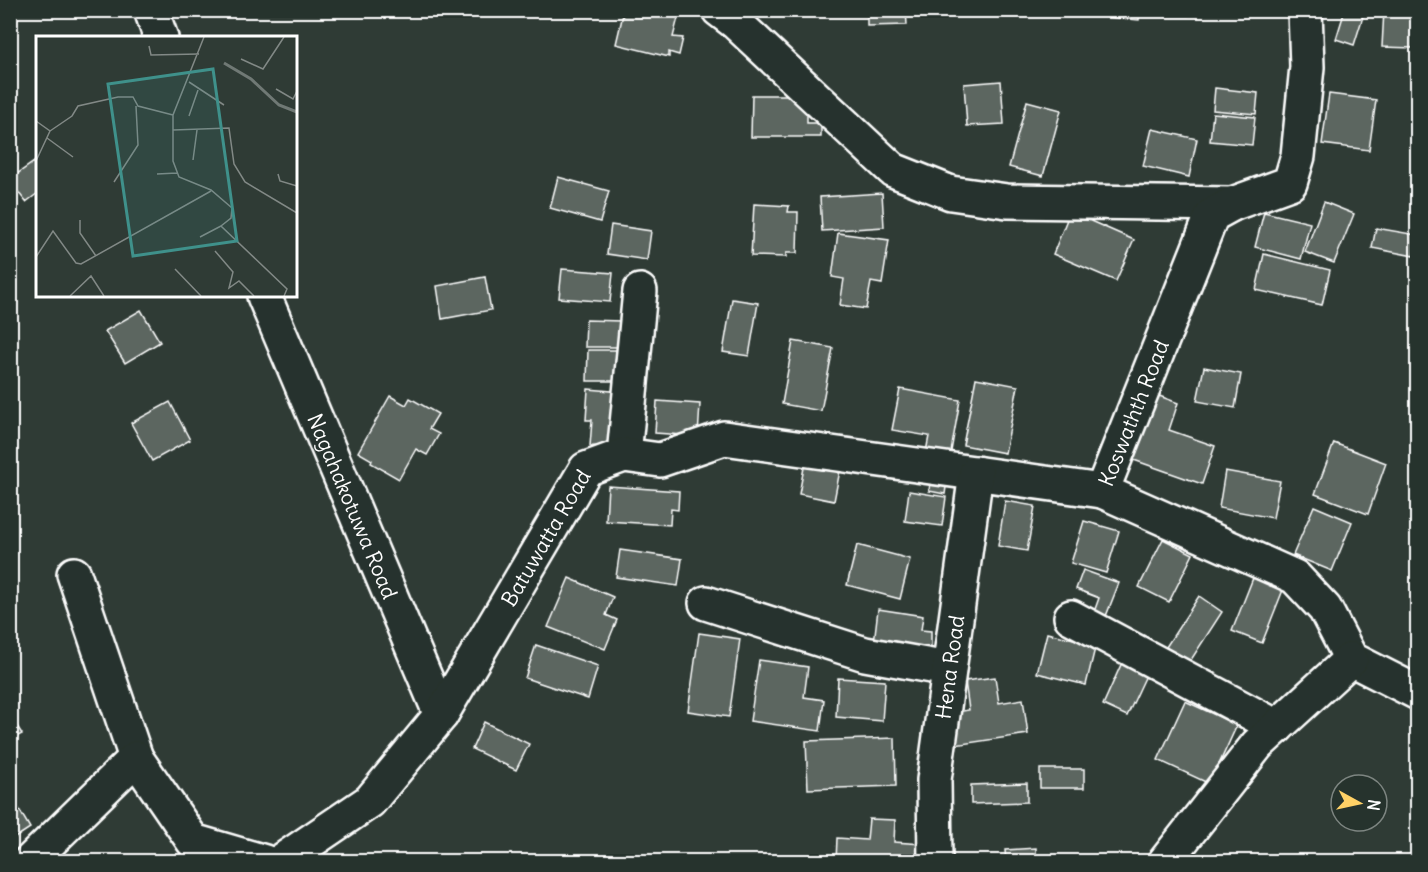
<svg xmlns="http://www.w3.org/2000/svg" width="1428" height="872" font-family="Delius,sans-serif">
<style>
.building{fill:#5b6661;stroke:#fff;stroke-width:1.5}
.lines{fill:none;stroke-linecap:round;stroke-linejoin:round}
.minor-casing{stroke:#fff;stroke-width:38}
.minor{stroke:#26332d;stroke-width:33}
.labels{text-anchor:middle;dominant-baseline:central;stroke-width:5;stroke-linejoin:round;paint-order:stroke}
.street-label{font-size:21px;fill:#fff;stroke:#26332d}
.inset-river{fill:none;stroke:#707975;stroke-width:3}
.inset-road{fill:none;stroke:#828986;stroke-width:1.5}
.view{fill:#3f918b;fill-opacity:0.15;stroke:#3f918b;stroke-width:3}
.inset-edge{fill:none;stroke:#fff;stroke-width:3}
</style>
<rect width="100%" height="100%" fill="#2f3b35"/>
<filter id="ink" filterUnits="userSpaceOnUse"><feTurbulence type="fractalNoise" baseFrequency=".0167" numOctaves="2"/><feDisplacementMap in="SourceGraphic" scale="12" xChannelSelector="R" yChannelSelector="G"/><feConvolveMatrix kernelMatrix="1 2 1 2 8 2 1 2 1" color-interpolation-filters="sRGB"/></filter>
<g filter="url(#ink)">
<g class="building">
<path d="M624,10h56l-7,27 10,1 -4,17 -10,-3v5l-53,-13z"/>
<path d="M867,10h39l1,15 -40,1z"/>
<path d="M961,10h24v3z"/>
<path d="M1109,10h31l-1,10 -31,-3z"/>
<rect x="1149" y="10" width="39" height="6"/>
<path d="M1345,10h20l-11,35 -18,-6z"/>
<path d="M1384,10h32l-2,38 -32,-1z"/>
<path d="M1001,81l3,43 -37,2 -3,-42z"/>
<path d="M1215,88l43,5 -2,21 -43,-4z"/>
<path d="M1329,94l47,6 -7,50 -47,-6z"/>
<path d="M752,95h55v28h14v14h-70z"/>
<path d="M1027,101l34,9 -18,66 -34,-9z"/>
<path d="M1213,113l42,4 -3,28 -42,-4z"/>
<path d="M1152,129l45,10 -8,38 -46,-11z"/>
<path d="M37,160l1,33 -12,9 -16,-20v-3z"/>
<path d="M558,177l51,14 -9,31 -50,-14z"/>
<path d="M882,193l2,34 -62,4 -2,-34z"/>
<path d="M1324,202l30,12 -20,49 -29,-11z"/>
<path d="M754,204l35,2 -1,6h10l-1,41h-11v4l-35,-1z"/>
<path d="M1070,212l64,28 -18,41 -63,-27z"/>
<path d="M1264,212l46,11 -9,36 -46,-12z"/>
<path d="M611,225l40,6 -4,29 -40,-6z"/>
<path d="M1376,228l41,7 -3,21 -42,-8z"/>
<path d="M838,233l51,7 -7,44 -11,-2 -5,27 -26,-4 4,-26 -12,-2z"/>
<path d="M1264,254l66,16 -8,35 -66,-15z"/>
<path d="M562,269l51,4 -3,29 -51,-4z"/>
<path d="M485,277l6,33 -49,9 -5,-33z"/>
<path d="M732,299l26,4 -9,53 -26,-4z"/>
<path d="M141,310l19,32 -35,21 -20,-32z"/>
<path d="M586,320l35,1 -1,26h-35z"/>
<path d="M793,341l40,7 -12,63 -39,-7z"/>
<path d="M588,350h36l-1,31h-36z"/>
<path d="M1204,367l37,7 -6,34 -38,-7z"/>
<path d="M976,378l42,8 -13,67 -42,-8z"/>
<path d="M588,389l35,3 -14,55 -19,-1 2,-26h-6z"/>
<path d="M900,389l60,11 -10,57 -24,-5 3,-16 -37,-6z"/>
<path d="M1154,394l24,9 -9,27 46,16 -13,38 -71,-25z"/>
<path d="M390,396l16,9 4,-7 28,16 -9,15 10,5 -12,21 -11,-6 -17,30 -28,-16 1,-3 -14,-8z"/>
<path d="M657,401l43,3 -2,32 -43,-3z"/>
<path d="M170,402l20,38 -38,21 -21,-38z"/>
<path d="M1334,443l52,20 -18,51 -53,-20z"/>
<path d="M806,457l35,8 -7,36 -35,-7z"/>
<path d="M1225,471l55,10 -7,37 -54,-10z"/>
<path d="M931,477l16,3 -2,14 -16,-3z"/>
<path d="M608,486l71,5 -1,19 -7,-1 -1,16 -64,-4z"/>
<path d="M909,491l37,6 -4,29 -37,-5z"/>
<path d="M1005,501l30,5 -8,45 -29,-5z"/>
<path d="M1314,506l38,16 -20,49 -39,-16z"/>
<path d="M1084,521l35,10 -13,42 -35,-10z"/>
<path d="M1163,539l30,15 -24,48 -30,-15z"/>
<path d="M857,545l53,14 -10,40 -53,-14z"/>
<path d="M620,550l62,9 -4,27 -62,-9z"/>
<path d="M1083,570l36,13 -13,33 -12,-4 5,-14 -23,-9z"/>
<path d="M569,578l44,19 -7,18 11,5 -12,29 -12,-5v1l-45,-18z"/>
<path d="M1253,578l30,12 -21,53 -30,-12z"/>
<path d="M1199,596l23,16 -33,51 -23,-16z"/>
<path d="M878,609l45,7 -2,14 10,1v20l-57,-8z"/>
<path d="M699,633l41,6 -11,78 -41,-6z"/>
<path d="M1047,633l49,11 -10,41 -49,-12z"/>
<path d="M536,645l62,21 -10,33 -63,-21z"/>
<path d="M1124,658l25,11 -22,47 -24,-11z"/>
<path d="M759,660l49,7 -4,30 20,3 -4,31 -70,-10z"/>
<path d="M995,677l4,26 24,-4 5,35 -73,11 -4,-32 18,-3 -4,-29z"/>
<path d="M838,678l47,3 -3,40 -46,-4z"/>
<path d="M1185,701l52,24 -27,59 -52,-24z"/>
<path d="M10,715l12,19 -12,6z"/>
<path d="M484,722l45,22 -13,26 -44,-21z"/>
<path d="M895,738l1,48 -88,3 -2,-48z"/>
<rect x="1040" y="769" width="44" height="19"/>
<path d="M1027,783v19l-56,2v-19z"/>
<path d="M10,794l20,34 -20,13z"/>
<path d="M869,819l26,1 -1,22 29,2 -1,18h-86l1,-24 30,2z"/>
<path d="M1036,848v14h-30l-1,-12z"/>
</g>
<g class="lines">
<g class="minor-casing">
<g id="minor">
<path d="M151,10l10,28"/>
<path d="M719,10l17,13 157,147 58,23 56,8 225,3"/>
<path id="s1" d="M264,296l177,419"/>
<path d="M624,455l16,-164"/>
<path id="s2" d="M1102,491l110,-276 20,-11 58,-21 8,-27 9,-89 -2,-57"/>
<path d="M74,574l62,184"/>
<path d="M706,603l159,51 83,15"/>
<path d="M1071,617l206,110"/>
<path d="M29,862l107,-104 57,83 72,21"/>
<path id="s3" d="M280,862l90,-61 71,-86 145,-246 38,-14 36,5 64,-22 378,53 193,86 30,32 26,50 67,34"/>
<path id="s4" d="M935,862l-1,-82 42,-307"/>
<path d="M1165,862l92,-117 94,-86"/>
</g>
</g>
<use href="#minor" class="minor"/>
</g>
</g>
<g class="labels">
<g class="street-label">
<text stroke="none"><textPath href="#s2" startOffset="84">Koswathth Road</textPath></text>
<text stroke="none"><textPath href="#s1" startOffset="228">Nagahakotuwa Road</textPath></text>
<text stroke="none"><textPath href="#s3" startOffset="426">Batuwatta Road</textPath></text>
<text stroke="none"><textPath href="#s4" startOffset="196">Hena Road</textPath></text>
</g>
</g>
<g transform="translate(36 36)">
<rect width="261" height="261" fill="#2f3b35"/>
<path class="inset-river" d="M188,27l27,16 28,26 18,7"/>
<path class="inset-road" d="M168,1l-31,78v46l6,16 32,13 21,18 -1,10 -10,8 66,63 -3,7M113,10l2,9 48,-1M205,23l22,10 21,-32M153,46l35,23M240,53l17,10 4,-8M153,80l9,-26M0,85l14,10 -14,30M137,94l56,-2 5,36 11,18 52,31M14,95l22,-15 6,-10 40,-9h15l5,9 35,9M11,102l26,19M157,124l4,-30M121,138l20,-1M242,138l2,7 17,5M78,146l24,-37 -2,-39M44,184v13l16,23M164,201l21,-11M179,215l18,21 -4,16 10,-7 15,15M0,221l17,-26 23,32 5,1 130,-73M139,233l26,27M34,260l21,-20 13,20"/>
<path class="view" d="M177,33l24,172 -104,15 -25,-172z"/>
<rect width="261" height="261" class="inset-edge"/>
</g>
<rect width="1428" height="872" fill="none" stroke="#26332d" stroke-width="36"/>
<rect x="18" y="18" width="1392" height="836" fill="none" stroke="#fff" stroke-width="2" filter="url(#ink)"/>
<g transform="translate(1359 803) rotate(98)"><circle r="28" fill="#26332d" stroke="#7d8581" stroke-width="1.5"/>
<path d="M0-4.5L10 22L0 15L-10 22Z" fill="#ffd166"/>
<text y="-9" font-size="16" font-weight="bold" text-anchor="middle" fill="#ffffff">N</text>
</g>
</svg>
